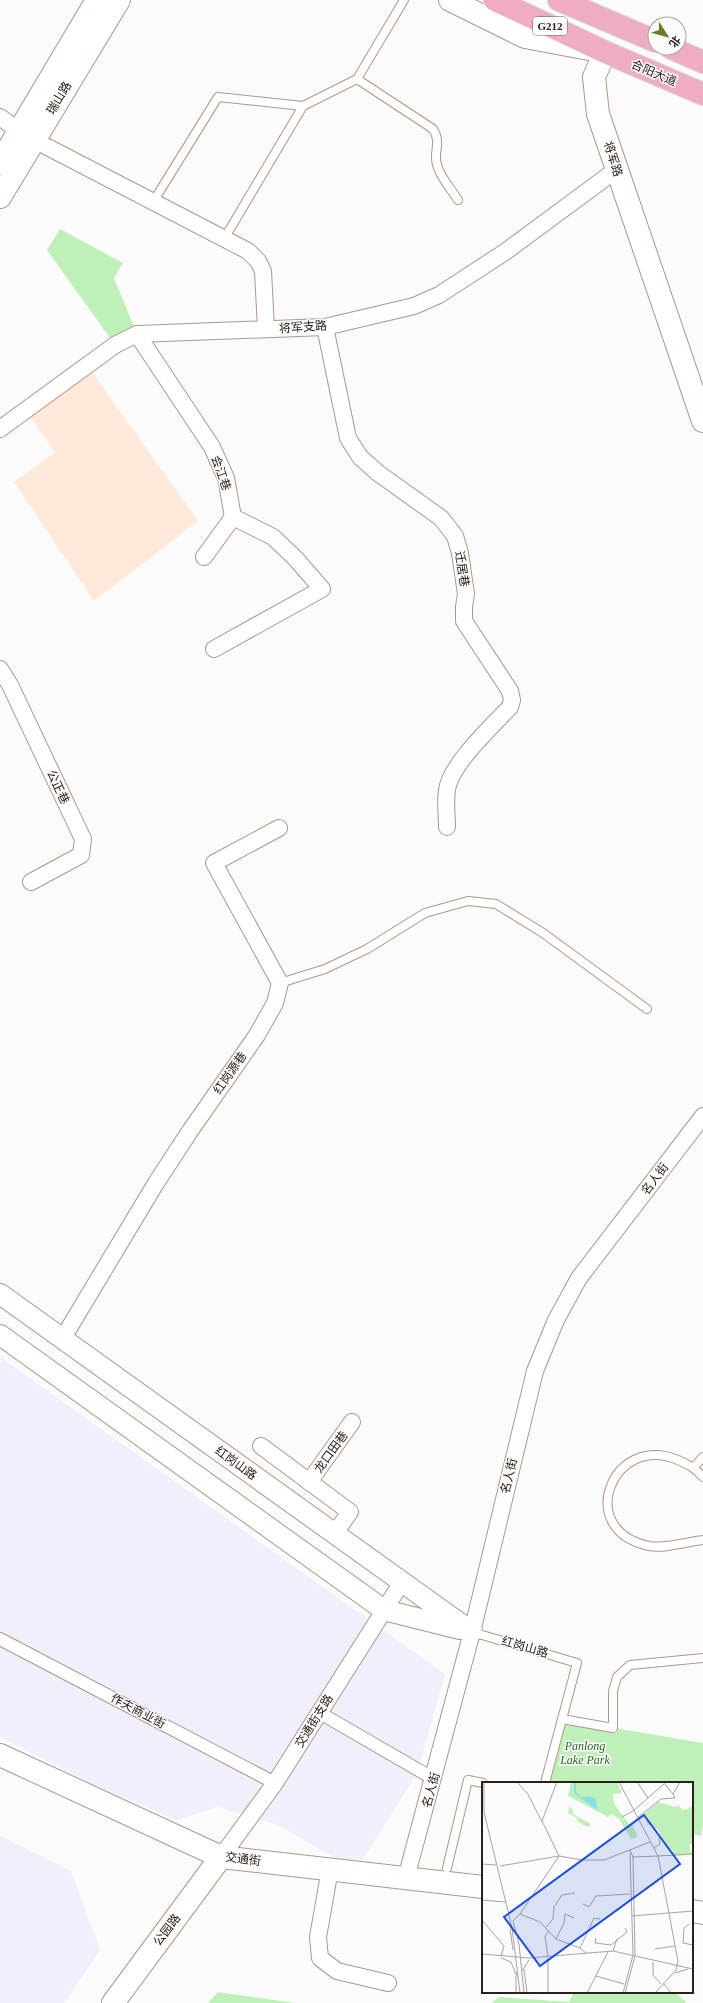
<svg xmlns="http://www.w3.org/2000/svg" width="703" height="2003" font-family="'Times New Roman','Noto Sans SC',serif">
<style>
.commercial{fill:#f1effc}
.built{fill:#fee9db}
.green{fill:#c0f0ba}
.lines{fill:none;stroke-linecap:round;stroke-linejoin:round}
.service-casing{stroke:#b19685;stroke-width:10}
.pedestrian-casing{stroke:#b19685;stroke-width:14}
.minor-casing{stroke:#b19685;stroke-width:18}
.tertiary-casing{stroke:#b19685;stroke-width:22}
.secondary-casing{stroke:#b19685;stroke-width:24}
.trunk-casing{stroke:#d9d7d6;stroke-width:24}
.service{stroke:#fff;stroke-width:8}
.pedestrian{stroke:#fff;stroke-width:12}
.minor{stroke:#fff;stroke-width:16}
.tertiary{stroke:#fff;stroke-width:20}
.secondary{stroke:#fff;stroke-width:22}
.trunk{stroke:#eeaec0;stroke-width:22}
.labels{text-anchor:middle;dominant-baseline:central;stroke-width:3;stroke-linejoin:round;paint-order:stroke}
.shield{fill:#fbfbfb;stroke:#69625d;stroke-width:1}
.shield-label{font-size:11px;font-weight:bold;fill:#2a2019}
.street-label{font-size:12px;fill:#2a2019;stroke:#fbfbfb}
.park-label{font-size:12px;font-style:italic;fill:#296623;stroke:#fbfbfb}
.inset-road{fill:none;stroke:#a7a3a1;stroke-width:1}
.view{fill:#1d4ed8;fill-opacity:0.15;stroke:#1d4ed8;stroke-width:2}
.inset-edge{fill:none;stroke:#2a2019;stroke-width:2}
</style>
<rect width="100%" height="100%" fill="#fbfbfb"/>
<g class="commercial">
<path d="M0,1357l445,317 -28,100 -61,96 -78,-45 -60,-18 -41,13 -76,-31 -101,-52z"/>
<path d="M0,1836l71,35 29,79 -36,53h-64z"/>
</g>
<path class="built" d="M87,365l111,156 -104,80 -80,-119 41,-30 -29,-42z"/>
<g class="green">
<path d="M60,229l63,34 -9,15 23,56 -22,11 -68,-95z"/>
<path d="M562,1719l141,24v81l-2,12 -9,-2v-51h-147z"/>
<path d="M218,1992l77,11h-87z"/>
<path d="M574,1992h101l12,11h-195l6,-6 71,5z"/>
</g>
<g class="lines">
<g class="service-casing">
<g id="service">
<path d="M357,79l76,50c9,14 0,22 4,36 3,12 14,24 21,35"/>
<path d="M153,202l65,-105 85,9 54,-27 47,-79"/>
<path d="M224,239l79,-133"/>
<path d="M280,983l45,-14 42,-20 58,-36 43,-12 28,3 47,29 104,76"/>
<path d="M694,1467l9,-10"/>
<path d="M703,1477c-8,-9 -14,-12 -25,-17 -65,-28 -105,70 -29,86 16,3 37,-4 54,-6"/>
<path d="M472,1632l105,31 -32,120"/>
<path d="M562,1719l51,9v-37l4,-14 13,-12 73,-7"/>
<path d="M447,1868l21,-88 15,3"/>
</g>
</g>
<g class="pedestrian-casing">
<g id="pedestrian">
<path d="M0,1639l275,144"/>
<path d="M320,1713l114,66"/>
</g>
</g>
<g class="minor-casing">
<g id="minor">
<path d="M0,117l19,14"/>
<path d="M34,140l214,111 10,10 5,10 3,58"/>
<path d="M325,327l23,111 12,19 18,16 63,45 14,18 5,17 6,41 -2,13v14l46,70 2,9 -2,7c-18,19 -60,58 -63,83 -2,12 0,25 0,37"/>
<path d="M137,334l75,113 14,31 7,39 40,20 23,22 26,30 -108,60"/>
<path d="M0,429l115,-84 22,-11 188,-7 89,-21 25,-11 66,-43 111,-82"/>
<path d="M204,557l29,-40"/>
<path d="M0,669l10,16 73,154 -2,16 -50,27"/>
<path d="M63,1338l93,-155 34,-52 67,-96 18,-32 5,-20 -66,-120 65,-35"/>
<path d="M261,1446l89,66 -16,22"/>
<path d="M309,1482l43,-60"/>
<path d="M221,1857l54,-74 127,-201"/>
<path d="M330,1869l-12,68 2,21 17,13 51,12"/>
<path d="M406,1878l66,-246 63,-261 21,-51 23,-42 124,-162"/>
</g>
</g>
<g class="tertiary-casing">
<g id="tertiary">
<path d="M0,1294l472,338"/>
<path d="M0,1335l384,275 76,19"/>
</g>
</g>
<g class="secondary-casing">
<g id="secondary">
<path d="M450,0l75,37 80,15 -11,25 4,37 105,307"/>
<path d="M0,163l97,-163"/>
<path d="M0,197l119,-197"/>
<path d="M0,1755l221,102 262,30"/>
<path d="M692,1911l11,2"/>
<path d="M113,2003l108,-146"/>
</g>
</g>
<g class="trunk-casing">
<g id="trunk">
<path d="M495,0l110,52 98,42"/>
<path d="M559,0l96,41"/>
<path d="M671,48l32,14"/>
</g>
</g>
<use href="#service" class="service"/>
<use href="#pedestrian" class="pedestrian"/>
<use href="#minor" class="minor"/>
<use href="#tertiary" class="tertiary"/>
<use href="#secondary" class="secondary"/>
<use href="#trunk" class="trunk"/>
</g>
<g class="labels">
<rect class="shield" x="533" y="17" width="34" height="18" rx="3"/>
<g class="shield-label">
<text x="550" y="26">G212</text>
</g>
<g class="street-label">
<text transform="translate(654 73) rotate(23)">合阳大道</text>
<text transform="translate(59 98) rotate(-59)">瑞山路</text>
<text transform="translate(613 159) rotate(72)">将军路</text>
<text transform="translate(303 327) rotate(-4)">将军支路</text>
<text transform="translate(221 473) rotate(71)">会江巷</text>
<text transform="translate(462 569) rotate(81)">迁居巷</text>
<text transform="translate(58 787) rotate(65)">公正巷</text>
<text transform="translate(230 1073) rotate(-55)">红岗源巷</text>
<text transform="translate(655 1179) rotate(-53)">名人街</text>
<text transform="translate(331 1452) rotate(-54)">龙口田巷</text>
<text transform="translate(236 1463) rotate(36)">红岗山路</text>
<text transform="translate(509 1476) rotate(-77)">名人街</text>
<text transform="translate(525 1647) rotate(16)">红岗山路</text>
<text transform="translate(138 1711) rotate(28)">作夫商业街</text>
<text transform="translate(314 1721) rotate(-58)">交通街支路</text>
<text transform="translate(431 1790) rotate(-75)">名人街</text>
<text transform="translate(243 1859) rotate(7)">交通街</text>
<text transform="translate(167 1930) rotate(-53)">公园路</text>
</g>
<g class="park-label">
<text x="585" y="1746">Panlong<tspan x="585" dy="14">Lake Park</tspan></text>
</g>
</g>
<g transform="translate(482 1782)">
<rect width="211" height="211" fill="#fbfbfb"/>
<path d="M89,0h46l5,11 -9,1 1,10 16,21 2,-1 6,13 -7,2 -12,-20 -8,-5 -3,3 -40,-21zM176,20l17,5 3,-2 5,5 7,-2 3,-4v39l-4,2 3,9 -20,2 1,-6h-5l-10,-20 -7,-5h-4l-2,-12zM87,25l4,3v4l18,10 -3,3 -10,-5 -2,-5 -8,-4z" fill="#c0f0ba"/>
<path d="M92,0h2v10l6,6 7,-2 7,3 1,11 -23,-17z" fill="#85e2e3"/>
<path class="inset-road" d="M2,0v30l28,116 8,65M35,0l11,12 14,28M137,0l39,74 20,105 -2,9 -21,23M155,0l11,16M181,0l10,12M191,12l7,-12M140,35l11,-6 31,-27M155,36l24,-19 14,-1 -2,-4M172,66l6,-4 -1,-6M176,74l35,-2M150,75l26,-1M0,82l14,1M18,84l59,-10 23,4h22l46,-18M0,118l23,2M101,122l6,3 7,-11 34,-2M38,132l20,8 16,17 24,9 6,5M150,134l61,-5M0,138l22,26 -3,10M207,142l-5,4 -1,15 10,2M64,145l7,-8 1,-12 8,-12 13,-2M28,147l3,21M114,156l-1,5 16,2 16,-13 -2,-4M74,157l8,-16 1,-9 9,4M98,166l14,-30 6,1M173,167l20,-3M131,169l4,-12M0,172l47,4 84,-7 80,18M66,175l-3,-21 4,-5M19,176l10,4 5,12M66,176v35M171,180v13l8,9M42,187l3,24M40,189l7,-11M34,190v21M193,191l13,-4M114,194l28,8M181,201l8,10M42,211l-5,-49 -6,-23 7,-7 39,-58 -17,-35 15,-39M105,211l21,-41M141,211l10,-38 -3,-102M143,211l10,-37 -2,-99 -3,-7"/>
<path class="view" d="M162,33l36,49 -140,102 -36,-49z"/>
<rect width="211" height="211" class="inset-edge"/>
</g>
<g transform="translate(667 36) rotate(126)"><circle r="19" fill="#fbfbfb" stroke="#a7a3a1"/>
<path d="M0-3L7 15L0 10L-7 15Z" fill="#6f7b28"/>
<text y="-6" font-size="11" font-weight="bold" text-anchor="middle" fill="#2a2019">北</text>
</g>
</svg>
